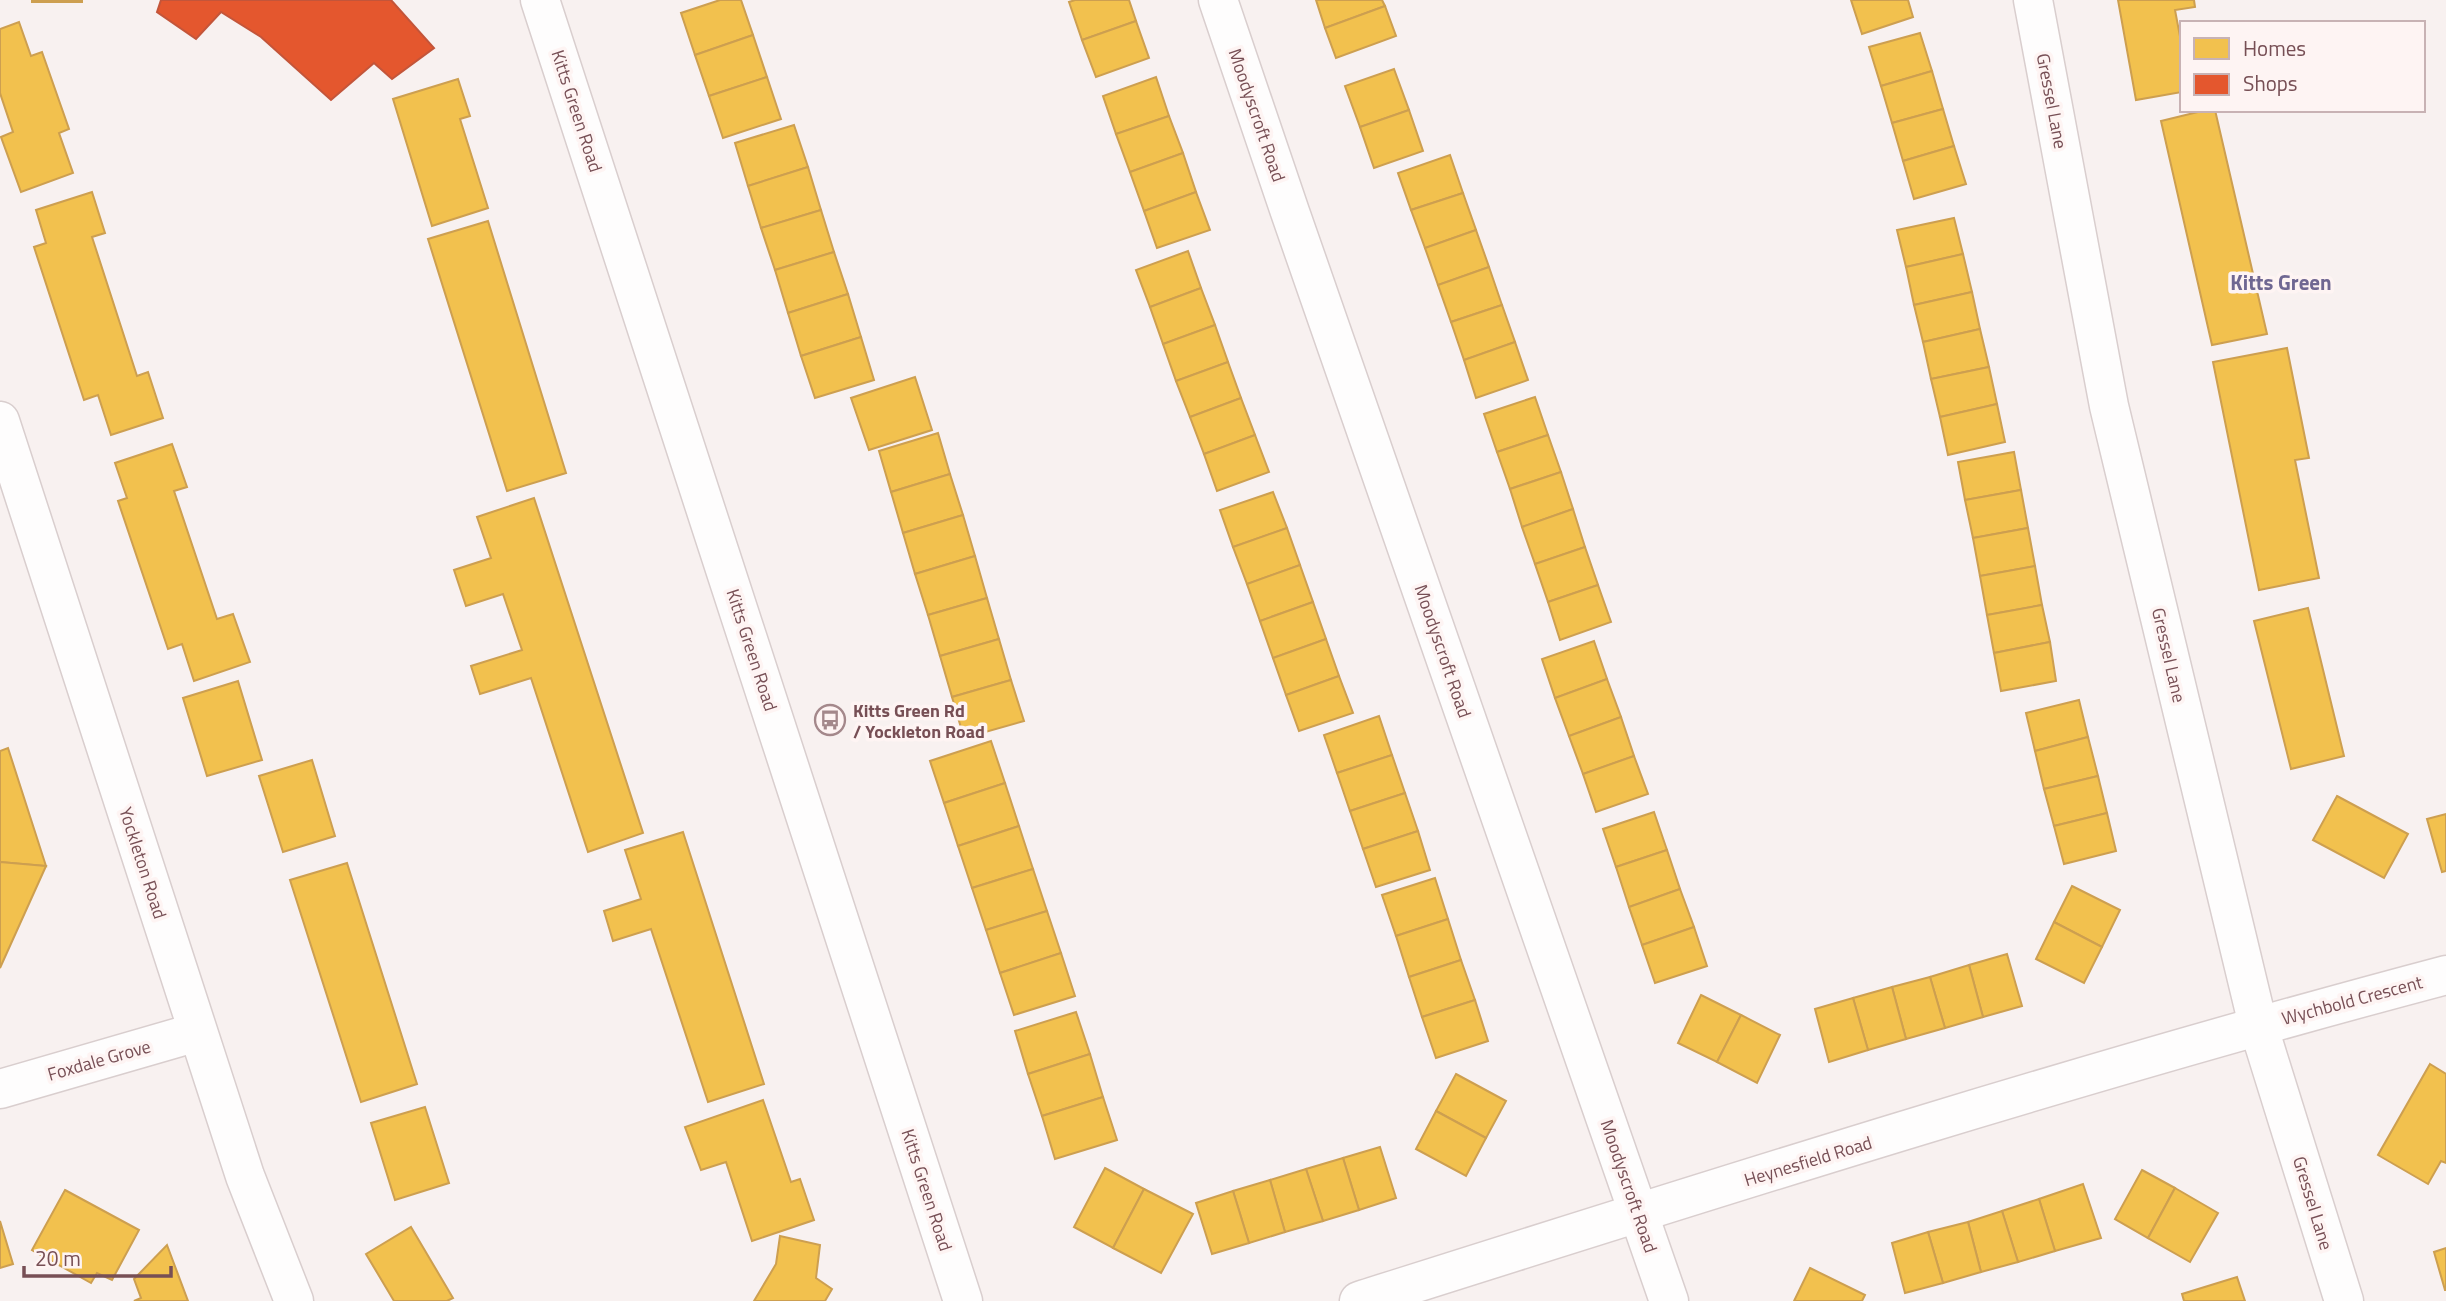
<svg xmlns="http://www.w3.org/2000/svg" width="2446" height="1301" font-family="'Titillium Web',sans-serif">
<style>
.homes{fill:#f2c14e;stroke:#cd9f50;stroke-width:2}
.shops{fill:#e4572e;stroke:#c3553a;stroke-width:2}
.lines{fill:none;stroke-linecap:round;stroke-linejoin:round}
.minor-casing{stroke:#d9cece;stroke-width:41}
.minor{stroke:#fefdfd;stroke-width:38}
.labels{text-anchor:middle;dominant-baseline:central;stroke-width:7;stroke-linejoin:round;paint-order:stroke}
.street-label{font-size:18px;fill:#774f55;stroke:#fef4f3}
.poi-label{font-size:18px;font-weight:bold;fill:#774f55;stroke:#fef4f3;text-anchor:start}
.quarter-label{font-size:21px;font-weight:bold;fill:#6f6792;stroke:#fef4f3}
</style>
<rect width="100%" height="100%" fill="#f8f1f0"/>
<g class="homes">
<rect x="32" y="0" width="50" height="2"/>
<path d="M720,0h21l12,35 -58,20 -14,-42z"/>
<path d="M1075,0h54l7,21 -54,19 -13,-38z"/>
<path d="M1316,0h66l3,6 -60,22z"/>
<path d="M1851,0h57l5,17 -51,17z"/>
<path d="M2118,0h76l1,7 -20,3 7,37v45l-46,8z"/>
<path d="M1385,6l11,30 -60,22 -11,-30z"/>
<path d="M1136,21l13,37 -53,19 -14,-37z"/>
<path d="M19,22l12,34 11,-4 27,77 -10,4 14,40 -52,19 -20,-55 12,-5 -13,-39v-64z"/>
<path d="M1920,33l12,38 -51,15 -12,-39z"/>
<path d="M753,35l14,42 -58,19 -14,-41z"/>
<path d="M1394,69l15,41 -49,17 -15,-41z"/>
<path d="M1932,71l11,38 -51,14 -11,-37z"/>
<path d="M767,77l14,42 -58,19 -14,-42z"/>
<path d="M1156,77l13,39 -53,18 -13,-38z"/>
<path d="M458,79l12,37 -10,3 28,89 -56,18 -39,-127z"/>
<path d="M1943,109l11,37 -51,15 -11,-38z"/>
<path d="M1409,110l14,41 -49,17 -14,-41z"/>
<path d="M2206,110h9l52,224 -55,11 -51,-224z"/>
<path d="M1169,116l14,37 -53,19 -14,-38z"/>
<path d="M794,125l14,42 -60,19 -13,-43z"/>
<path d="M1954,146l12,38 -52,15 -11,-38z"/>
<path d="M1183,153l13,39 -52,19 -14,-39z"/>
<path d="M1450,155l13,38 -52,17 -13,-37z"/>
<path d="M808,167l13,43 -60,18 -13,-42z"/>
<path d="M92,192l13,41 -13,4 45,139 11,-4 15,46 -52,17 -13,-40 -14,5 -50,-153 12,-4 -10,-33z"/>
<path d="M1196,192l14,38 -53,18 -13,-37z"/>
<path d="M1463,193l13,37 -51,18 -14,-38z"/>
<path d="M821,210l13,42 -59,18 -14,-42z"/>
<path d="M1954,218l9,36 -57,13 -9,-37z"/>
<path d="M488,221l78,252 -59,18 -79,-252z"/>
<path d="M1476,230l13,37 -51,18 -13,-37z"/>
<path d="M1188,251l13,37 -51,19 -14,-37z"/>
<path d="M834,252l14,42 -60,19 -13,-43z"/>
<path d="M1963,254l9,38 -58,13 -8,-38z"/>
<path d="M1489,267l13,38 -51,17 -13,-37z"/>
<path d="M1201,288l14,37 -52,19 -13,-37z"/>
<path d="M1972,292l8,37 -57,13 -9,-37z"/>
<path d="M848,294l13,43 -60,19 -13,-43z"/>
<path d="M1502,305l13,37 -51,18 -13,-38z"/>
<path d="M1215,325l13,37 -52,19 -13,-37z"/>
<path d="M1980,329l9,38 -58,12 -8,-37z"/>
<path d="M861,337l13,43 -59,18 -14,-42z"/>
<path d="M1515,342l13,38 -52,18 -12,-38z"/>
<path d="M2287,348l22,110 -14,2 24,118 -60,12 -46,-228z"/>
<path d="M1228,362l13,36 -51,19 -14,-36z"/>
<path d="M1989,367l8,37 -57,13 -9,-38z"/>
<path d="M915,377l17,53 -63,20 -18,-52z"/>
<path d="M1535,397l13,38 -51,17 -13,-38z"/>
<path d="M1241,398l14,37 -51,19 -14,-37z"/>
<path d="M1997,404l8,38 -57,13 -8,-38z"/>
<path d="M938,433l12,41 -59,18 -12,-41z"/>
<path d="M1255,435l14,37 -52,19 -13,-37z"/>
<path d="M1548,435l13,37 -51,17 -13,-37z"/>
<path d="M172,444l15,43 -13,4 43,128 16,-5 17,48 -56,19 -12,-37 -14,5 -50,-148 9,-3 -12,-35z"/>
<path d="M2014,452l7,38 -56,10 -7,-38z"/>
<path d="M1561,472l12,37 -51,18 -12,-38z"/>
<path d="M950,474l13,41 -60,18 -12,-41z"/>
<path d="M2021,490l7,38 -55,10 -8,-38z"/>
<path d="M1273,492l14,36 -54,19 -13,-37z"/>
<path d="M534,498l109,335 -55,19 -57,-174 -51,16 -9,-28 51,-16 -19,-56 -37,12 -12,-36 37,-12 -14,-41z"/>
<path d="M1573,509l12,38 -50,17 -13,-37z"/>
<path d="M963,515l12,41 -60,18 -12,-41z"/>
<path d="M1287,528l13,37 -53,19 -14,-37z"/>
<path d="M2028,528l7,38 -55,10 -7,-38z"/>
<path d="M1585,547l13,38 -50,17 -13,-38z"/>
<path d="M975,556l12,42 -59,17 -13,-41z"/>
<path d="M1300,565l13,37 -53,19 -13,-37z"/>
<path d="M2035,566l7,39 -55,10 -7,-39z"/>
<path d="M1598,585l13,37 -51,18 -12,-38z"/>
<path d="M987,598l12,41 -59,17 -12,-41z"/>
<path d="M1313,602l13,37 -53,19 -13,-37z"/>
<path d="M2042,605l8,37 -56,11 -7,-38z"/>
<path d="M2308,608l36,148 -53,13 -37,-148z"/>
<path d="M999,639l12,41 -59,17 -12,-41z"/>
<path d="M1326,639l13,37 -53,19 -13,-37z"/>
<path d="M1594,641l13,38 -52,19 -13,-39z"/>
<path d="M2050,642l6,39 -55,10 -7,-38z"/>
<path d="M1339,676l14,37 -54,18 -13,-36z"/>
<path d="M1607,679l14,38 -52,19 -14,-38z"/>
<path d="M1011,680l13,41 -60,17 -12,-41z"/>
<path d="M238,681l24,79 -55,16 -24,-78z"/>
<path d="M2079,700l9,37 -53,14 -9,-38z"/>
<path d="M1379,716l13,39 -55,18 -13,-38z"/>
<path d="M1621,717l13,39 -51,18 -14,-38z"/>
<path d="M2088,737l10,39 -54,13 -9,-38z"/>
<path d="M991,741l14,42 -61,20 -14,-42z"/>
<path d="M8,748l38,118 -46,-4v-111z"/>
<path d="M1392,755l13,38 -55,18 -13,-38z"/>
<path d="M1634,756l14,38 -52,18 -13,-38z"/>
<path d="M312,760l23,76 -52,16 -24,-76z"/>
<path d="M2098,776l9,37 -53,13 -10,-37z"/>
<path d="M1005,783l14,43 -61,20 -14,-43z"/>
<path d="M1405,793l13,38 -55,18 -13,-38z"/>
<path d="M2337,796l71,38 -24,44 -71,-38z"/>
<path d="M1654,812l13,38 -51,17 -13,-38z"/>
<path d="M2107,813l9,38 -52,13 -10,-38z"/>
<path d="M2446,814v57l-4,1 -15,-53z"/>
<path d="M1019,826l14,43 -61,19 -14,-42z"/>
<path d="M1418,831l12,39 -54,17 -13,-38z"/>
<path d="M683,832l81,252 -56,18 -57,-173 -38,12 -9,-30 37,-12 -16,-49z"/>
<path d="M1667,850l13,39 -51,18 -13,-40z"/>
<path d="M0,862l46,4 -46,102z"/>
<path d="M347,863l70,221 -56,18 -71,-222z"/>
<path d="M1033,869l14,42 -61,19 -14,-42z"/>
<path d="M1435,878l13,41 -52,17 -14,-41z"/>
<path d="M2072,886l48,24 -18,37 -48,-25z"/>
<path d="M1680,889l14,38 -52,18 -13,-38z"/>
<path d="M1047,911l14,42 -61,20 -14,-43z"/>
<path d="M1448,919l13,41 -52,17 -13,-41z"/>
<path d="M2054,922l48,25 -18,36 -48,-24z"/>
<path d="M1694,927l13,39 -52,17 -13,-38z"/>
<path d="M1061,953l14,43 -61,19 -14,-42z"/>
<path d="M2007,954l15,52 -39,11 -14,-52z"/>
<path d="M1461,960l14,40 -53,17 -13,-40z"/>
<path d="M1969,965l14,52 -38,11 -15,-51z"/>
<path d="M1930,977l15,51 -39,11 -14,-52z"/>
<path d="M1892,987l14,52 -38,11 -15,-52z"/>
<path d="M1701,995l40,20 -24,47 -39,-19z"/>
<path d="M1853,998l15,52 -39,12 -14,-53z"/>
<path d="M1475,1000l13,41 -52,17 -14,-41z"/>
<path d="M1076,1012l14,42 -62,20 -13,-43z"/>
<path d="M1741,1015l39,20 -23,48 -40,-21z"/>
<path d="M1090,1054l13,43 -61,19 -14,-42z"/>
<path d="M2430,1064l16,10v89l-5,-2 -13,23 -50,-29z"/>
<path d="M1456,1074l50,27 -20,37 -50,-27z"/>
<path d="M1103,1097l14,43 -62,19 -13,-43z"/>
<path d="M763,1100l28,82 9,-3 14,41 -62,21 -26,-79 -25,8 -16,-43z"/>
<path d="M425,1107l24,76 -54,17 -24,-77z"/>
<path d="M1436,1111l50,27 -20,38 -50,-27z"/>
<path d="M1380,1147l16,51 -37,12 -16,-52z"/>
<path d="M1343,1158l16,52 -36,11 -17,-52z"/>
<path d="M1105,1168l39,21 -31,59 -39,-21z"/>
<path d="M1306,1169l17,52 -38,11 -15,-52z"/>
<path d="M2142,1170l33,18 -27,50 -33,-19z"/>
<path d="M1270,1180l15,52 -36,11 -16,-52z"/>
<path d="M2083,1184l18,54 -46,13 -16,-52z"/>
<path d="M2175,1188l43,25 -28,49 -42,-24z"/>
<path d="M1144,1189l49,25 -32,59 -48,-25z"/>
<path d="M65,1190l74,40 -27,50 -15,-7 -6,10 -59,-33z"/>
<path d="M1233,1191l16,52 -37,11 -16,-51z"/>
<path d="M2039,1199l16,52 -37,11 -16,-51z"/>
<path d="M2002,1211l16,51 -37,10 -13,-50z"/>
<path d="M0,1221l13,43 -13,4z"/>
<path d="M1968,1222l13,50 -38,11 -15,-51z"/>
<path d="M411,1227l42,71 -6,3h-53l-28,-47z"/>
<path d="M1928,1232l15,51 -38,10 -13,-50z"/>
<path d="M780,1236l40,9 -4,33 16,11 -7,12h-71l22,-37z"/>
<path d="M167,1245l21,56h-54l7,-3 -7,-19z"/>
<path d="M2446,1248v42h-1l-11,-38z"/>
<path d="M1810,1268l55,27 -3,6h-68z"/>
<path d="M2237,1277l8,24h-61l-2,-7z"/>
</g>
<path class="shops" d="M161,0h230l43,48 -42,31 -18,-16 -43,37 -70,-63 -40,-25 -25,27 -39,-27z"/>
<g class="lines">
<g class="minor-casing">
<g id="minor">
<path d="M540,0l423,1301"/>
<path d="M1218,0l72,212 379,1089"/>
<path d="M2033,0l76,406 149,619 86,276"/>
<path d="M0,421l245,755 49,125"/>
<path d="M0,1089l197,-57"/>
<path d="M1359,1301c360,-114 721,-229 1087,-326"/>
</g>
</g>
<use href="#minor" class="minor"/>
</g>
<defs>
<g id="bus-ring" transform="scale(1.575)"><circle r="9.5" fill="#fef4f3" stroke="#a4888b" stroke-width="1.5"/><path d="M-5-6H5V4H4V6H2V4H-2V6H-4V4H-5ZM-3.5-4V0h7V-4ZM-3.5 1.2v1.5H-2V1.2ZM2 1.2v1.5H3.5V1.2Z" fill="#a4888b"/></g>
</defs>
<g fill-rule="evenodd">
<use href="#bus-ring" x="830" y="720"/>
</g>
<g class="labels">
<g class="street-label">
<text transform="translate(2052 101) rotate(79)">Gressel Lane</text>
<text transform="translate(577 111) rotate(72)">Kitts Green Road</text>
<text transform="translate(1257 115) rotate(71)">Moodyscroft Road</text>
<text transform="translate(752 650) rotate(72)">Kitts Green Road</text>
<text transform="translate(1443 651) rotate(71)">Moodyscroft Road</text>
<text transform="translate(2169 655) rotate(77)">Gressel Lane</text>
<text transform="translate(143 863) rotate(72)">Yockleton Road</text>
<text transform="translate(2352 1000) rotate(-15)">Wychbold Crescent</text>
<text transform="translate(99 1060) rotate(-16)">Foxdale Grove</text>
<text transform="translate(1808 1161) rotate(-17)">Heynesfield Road</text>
<text transform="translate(1629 1186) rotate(71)">Moodyscroft Road</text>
<text transform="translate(927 1190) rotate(72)">Kitts Green Road</text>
<text transform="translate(2313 1203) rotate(73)">Gressel Lane</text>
</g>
<g class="poi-label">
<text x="853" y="710">Kitts Green Rd<tspan x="853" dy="21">/ Yockleton Road</tspan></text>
</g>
<g class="quarter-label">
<text x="2281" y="282">Kitts Green</text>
</g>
</g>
<rect x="2180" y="21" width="245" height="91" fill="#fef4f3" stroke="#c8b2b4" stroke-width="2"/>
<rect x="2194" y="38" width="35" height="21" fill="#f2c14e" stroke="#c8b2b4" stroke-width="2"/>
<text x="2243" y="56" font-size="21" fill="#774f55">Homes</text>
<rect x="2194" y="74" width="35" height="21" fill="#e4572e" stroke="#c8b2b4" stroke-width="2"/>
<text x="2243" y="91" font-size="21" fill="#774f55">Shops</text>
<path d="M24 1266v10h147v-10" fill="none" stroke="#774f55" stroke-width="3.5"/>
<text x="35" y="1266" font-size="21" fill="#774f55" stroke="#fef4f3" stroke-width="5" paint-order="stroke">20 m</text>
</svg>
